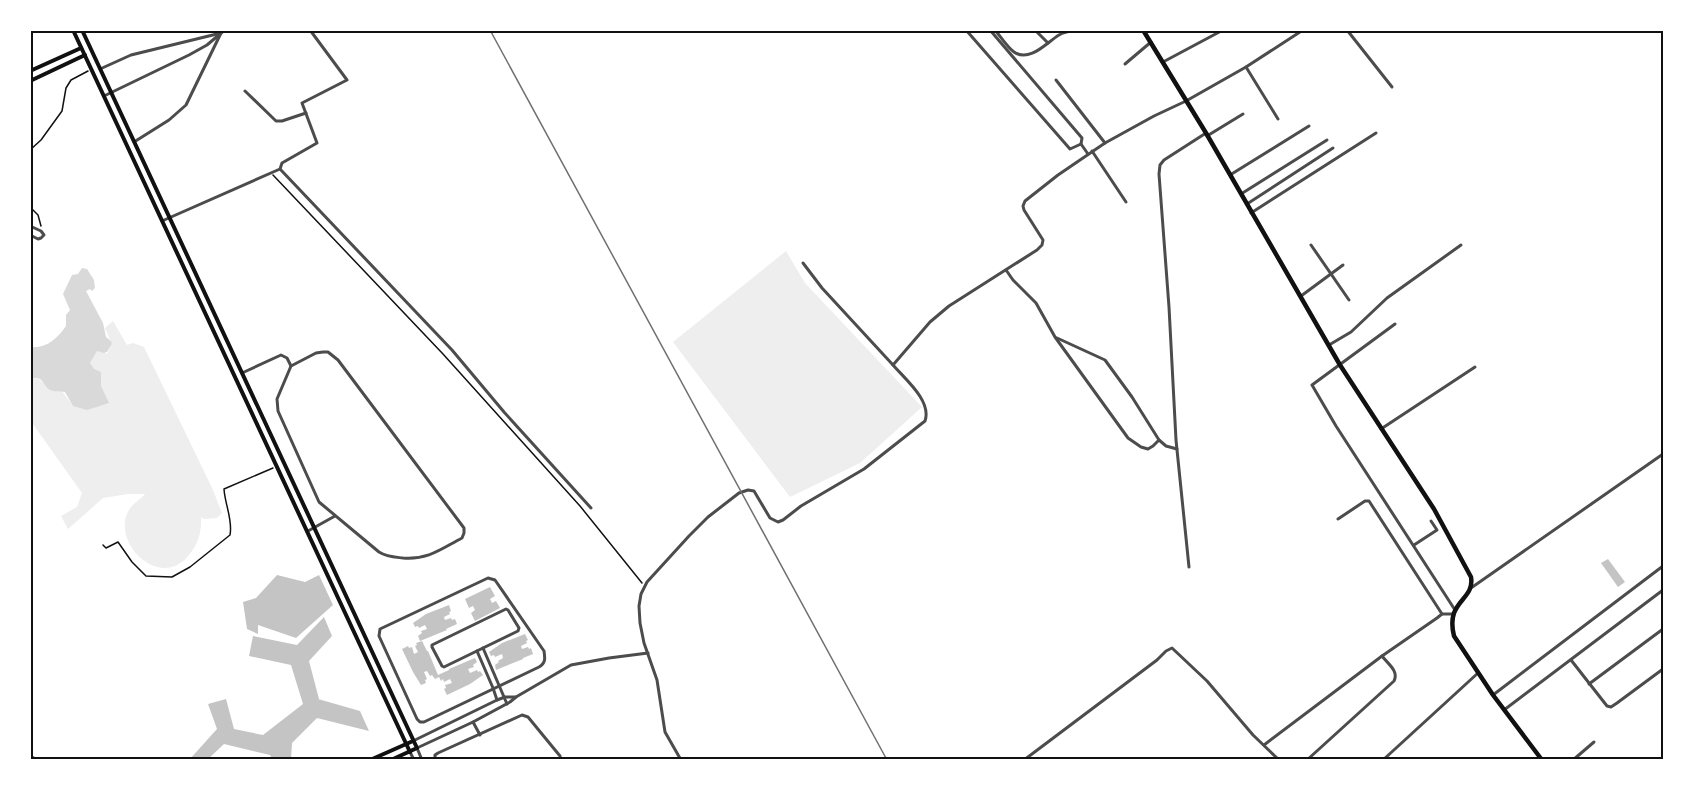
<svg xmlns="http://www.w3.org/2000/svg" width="1693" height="790" font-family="'PT Sans Narrow',sans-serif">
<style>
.green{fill:#eee}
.water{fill:#d9d9d9}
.building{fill:#c4c4c4}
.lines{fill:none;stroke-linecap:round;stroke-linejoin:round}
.path{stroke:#111;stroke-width:1.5}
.minor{stroke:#4c4c4c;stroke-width:3}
.tertiary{stroke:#4c4c4c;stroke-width:3}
.secondary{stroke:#111;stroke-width:4}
.primary{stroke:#111;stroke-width:4.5}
.rail{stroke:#707070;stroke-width:1.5}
.neatline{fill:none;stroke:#111;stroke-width:2}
</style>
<rect width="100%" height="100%" fill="#fff"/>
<g class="green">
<path d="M786,251l19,32 117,124 -62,56 -70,34 -117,-155z"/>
<path d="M113,321l14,24 6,-2 11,4 69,143 9,23 -5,5 -13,1 -3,-2c1,14 -3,28 -13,39 -29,35 -78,-15 -59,-46 3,-6 12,-11 16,-16h-17l-25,4 -35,31 -7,-13 16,-9 5,-14 -52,-73v-41h9l14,12h9l11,15 28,-20v-13l-7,-3 -4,-7 7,-13 10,4 5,-10 -7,-16z"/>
</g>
<path class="water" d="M82,268l5,1 7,11 1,8 -3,3 -2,-2 -4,2 17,32 3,14 5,4 1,3 -5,8 -3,1 -7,-2 -7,12 4,6 7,3v14l8,17 -22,7 -14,-4 -8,-14c-5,-1 -11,0 -15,-2 -9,-6 -5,-14 -20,-11v-32c16,2 28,-9 36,-21v-11l4,-5 -7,-16 9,-19 6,-1z"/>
<g class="building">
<path d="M1608,559l17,23 -7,5 -17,-24z"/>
<path d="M277,575l28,7 14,-7 14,30 -37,33 -38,-13v9l-11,-5 -4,-27 13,-4z"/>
<path d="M490,587l5,9 -5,3 2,4 4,-2 4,7 -25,13 -4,-8 4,-3 -2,-4 -4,2 -4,-9z"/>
<path d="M449,605l2,6 -2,1 1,2 -6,3 1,3 6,-2 1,2 3,-1 2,5 -11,5 1,1 -27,11 -2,-5 4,-3 -1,-2 6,-2 -2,-4 -6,3 -1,-2 -3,1 -2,-4 13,-9z"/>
<path d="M324,617l8,19 -23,25 10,38h-1l42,12 9,20 -52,-13 -25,25 -1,17h-18l-3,-5 -46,-11 -17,16h-18l28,-31 -9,-25 18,-5 8,30 29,6 40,-31 -12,-39 -42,-9 4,-20 44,9z"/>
<path d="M525,634l3,6 -2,1 1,2 -6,3 1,3 6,-2 1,2 2,-1 2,6 -10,4v1l-27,11 -1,-5 4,-3 -1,-1 5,-3 -1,-4 -7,3 -1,-2 -3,1 -2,-4 13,-9z"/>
<path d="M422,641l5,10h1l10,24 11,-5v-1l26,-11 2,4 -4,3 1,2 -6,2 2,4 7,-3 1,2 2,-1 3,4 -13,9 -23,11 -3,-6 2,-1 -1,-3 7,-2 -2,-4 -6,3 -1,-3 -2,2 -2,-4 -4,2 -3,-4 -2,1 -3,-5 -3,1 3,7 -2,1 1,3 -5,2 -8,-13 -11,-23 6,-3 1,2 3,-1 2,7 4,-2 -3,-6 2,-1 -1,-2z"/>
</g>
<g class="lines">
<g class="path">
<path d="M30,150l11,-10 21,-29 4,-23 5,-8 17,-9"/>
<path d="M273,175l170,179 137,152 62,77"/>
<path d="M30,207l8,8 3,11"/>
<path d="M103,545l3,3 12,-6 14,20 14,14 26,1 18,-10 40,-32c3,-15 -5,-30 -6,-46l49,-21"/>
</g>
<g class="minor">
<path d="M966,30l104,119 11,-5"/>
<path d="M990,30l92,108 -1,6 7,10"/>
<path d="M995,30c6,7 12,17 19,22 16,11 33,-10 45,-17 6,-4 12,-4 19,-5"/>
<path d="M1035,30l13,13"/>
<path d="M1347,30l45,57"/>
<path d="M1163,62l60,-32"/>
<path d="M1125,64l26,-22"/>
<path d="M1246,67l32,52"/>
<path d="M100,69l31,-14 90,-22 4,-3"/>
<path d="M1056,80l49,63"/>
<path d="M245,91l31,30h6l24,-8"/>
<path d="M104,96l85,-41 18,-10 13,-11"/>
<path d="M1207,136l36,-22"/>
<path d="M134,142l35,-22 17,-15 35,-72"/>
<path d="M1092,151l34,51"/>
<path d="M280,169l172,181 52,62 87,96"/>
<path d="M1230,175l79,-49"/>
<path d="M1241,194l86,-54"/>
<path d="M1247,204l86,-56"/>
<path d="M1251,213l125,-80"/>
<path d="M162,221l118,-52 2,-6 35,-20 -15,-40 45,-23 -37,-50"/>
<path d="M1311,245l38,55"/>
<path d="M803,263l19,25 71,77"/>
<path d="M1006,270l7,10 23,23 19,34 73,101 13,9 7,2 5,-3 6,-6"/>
<path d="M1301,296l42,-31"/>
<path d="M1395,324l-83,61 24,41 119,184"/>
<path d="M1057,338l48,22 27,37 27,43 7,6 11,3"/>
<path d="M1329,345l22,-13 36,-34 74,-53"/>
<path d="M323,352h5l10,8 126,168v5l-2,5c-21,11 -34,22 -59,20 -9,-1 -16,-1 -24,-6l-60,-50 -41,-91 -1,-12 14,-33 25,-13z"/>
<path d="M242,373l39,-18 6,3 4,8"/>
<path d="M1381,429l94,-62"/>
<path d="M1338,519l27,-18h4l73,113"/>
<path d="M308,531l27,-15"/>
<path d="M1414,545l23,-15 -6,-9"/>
<path d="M1189,567l-13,-127 -7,-133 -10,-133 1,-9 4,-5 42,-27"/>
<path d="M488,578l7,2 49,71c1,7 2,12 -5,16l-115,55h-4l-3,-3 -38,-83 1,-7z"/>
<path d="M1471,588l192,-134"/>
<path d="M506,609l2,1 11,18 -1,3 -74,36 -2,-1 -10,-19v-2z"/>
<path d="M483,648l24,56"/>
<path d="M477,651l16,37 4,12"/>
<path d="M1571,660l36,46 4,1 6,-4 46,-34"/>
<path d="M1589,684l74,-55"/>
<path d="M1493,695l170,-129"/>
<path d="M1504,710l159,-120"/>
<path d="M473,722l7,13"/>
<path d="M413,741l84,-41 8,-3h11"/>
<path d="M1264,745l118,-89 55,-38 5,-4h10"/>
<path d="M417,748l56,-26 37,-20 6,-5 55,-32 38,-7 39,-5"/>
<path d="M435,760v-5l3,-2 84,-38 6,2 32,39 1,4"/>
<path d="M1024,760l133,-100 9,-9 6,-3 35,33 46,54 26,25"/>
<path d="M1307,760l87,-79c5,-10 -6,-17 -12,-25"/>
<path d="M1383,760l95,-87"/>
<path d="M1573,760l21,-18"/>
</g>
<g class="tertiary">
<path d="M30,226l11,5 3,4 -3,3 -3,1 -8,-4"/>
<path d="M417,748l5,12"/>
<path d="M410,752l4,8"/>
<path d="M681,760l-16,-28 -8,-52 -13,-37 -4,-20 -1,-17 2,-12 6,-12 42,-46 19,-19 31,-24 9,-3 6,1 16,27 8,4 5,-2 18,-14 63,-37 61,-48c7,-20 -20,-42 -32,-56l37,-43 19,-16 88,-56 5,-5 1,-5 -19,-30 -1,-4 2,-5 33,-26 47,-32 49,-27 32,-15 60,-34 57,-37"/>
</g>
<g class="secondary">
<path d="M73,30l337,722"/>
<path d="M82,30l335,718 -26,12"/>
<path d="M30,71l51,-23"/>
<path d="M30,81l55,-26"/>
<path d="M30,757l7,3"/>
<path d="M370,760l43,-19"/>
</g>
<path class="primary" d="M1143,30l63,103 134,232 94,144 37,68c4,24 -26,23 -17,59l39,59 49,65"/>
<path class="rail" d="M490,30l397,730"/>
</g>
<rect width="1693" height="790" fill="none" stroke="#ffffff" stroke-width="63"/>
<rect x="32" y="32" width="1630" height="726" class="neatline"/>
</svg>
